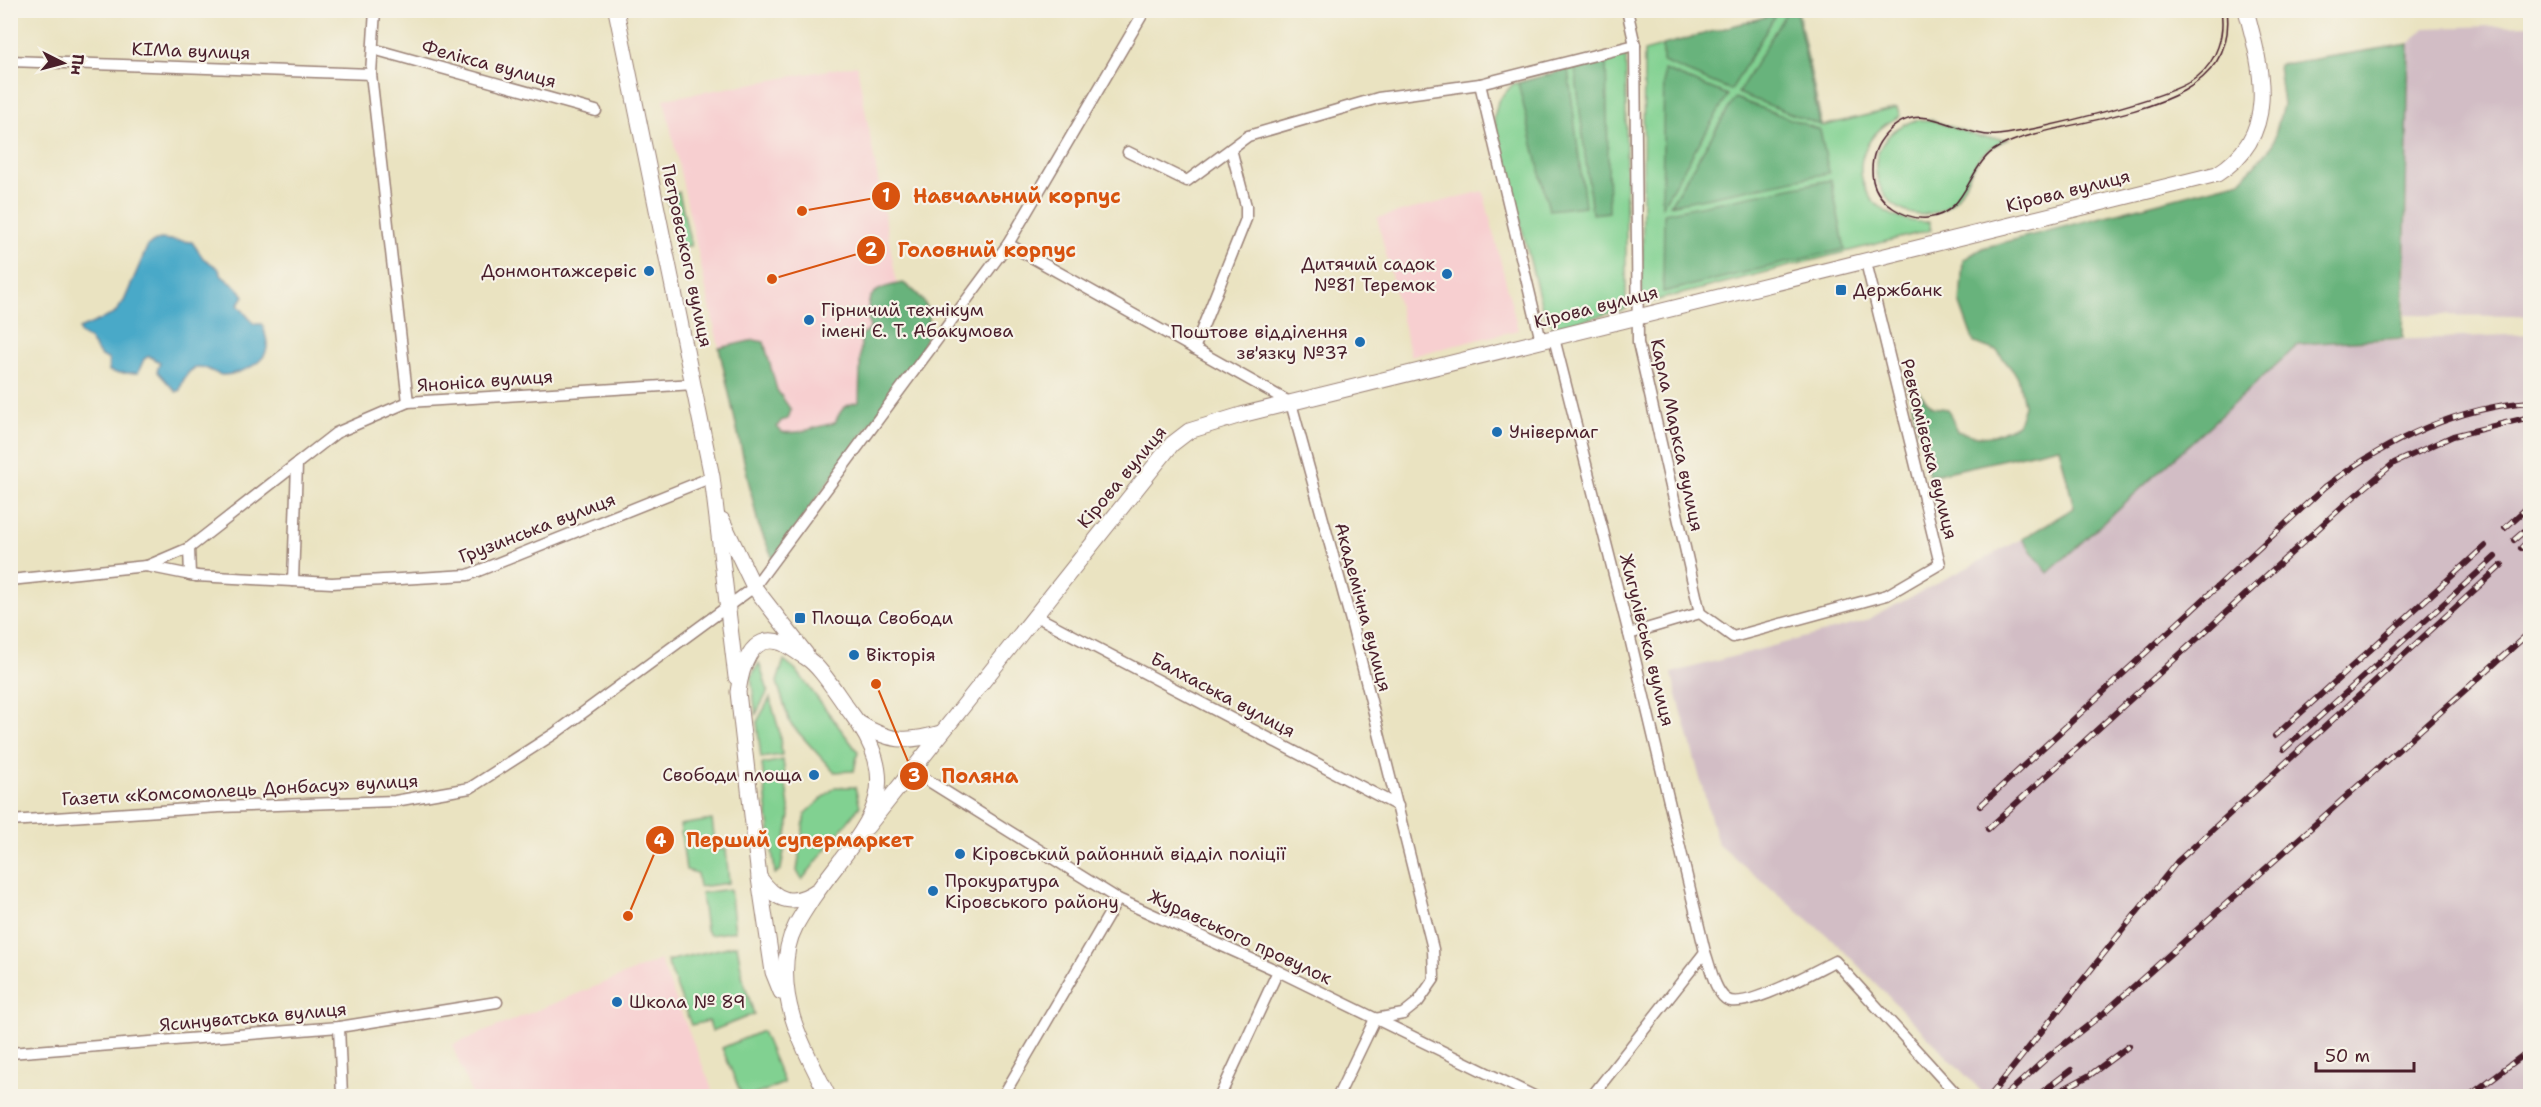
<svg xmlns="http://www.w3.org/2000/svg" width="2541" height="1107" font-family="'Shantell Sans',sans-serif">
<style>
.built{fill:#f7cfd0}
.industrial{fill:#d2bdc5}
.green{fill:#81d191;stroke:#66785e;stroke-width:1.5}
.forest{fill:#68b37b;stroke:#596953;stroke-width:1.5}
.water{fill:#49a9c8;stroke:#4a647a;stroke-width:1.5}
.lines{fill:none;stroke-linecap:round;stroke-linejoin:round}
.street-casing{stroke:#9a8176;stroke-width:13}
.secondary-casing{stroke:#9a8176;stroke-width:17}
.street{stroke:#fff;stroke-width:10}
.secondary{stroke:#fff;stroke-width:15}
.tram{stroke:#4a1f2b;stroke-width:1.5}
.rail-casing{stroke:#4a1f2b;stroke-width:6}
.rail{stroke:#f7f3e8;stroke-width:4;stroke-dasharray:11;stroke-linecap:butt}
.poi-dot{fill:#1f6fb2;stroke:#f7f3e8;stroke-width:2}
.labels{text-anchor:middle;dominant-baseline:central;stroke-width:4.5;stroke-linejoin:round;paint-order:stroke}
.street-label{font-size:18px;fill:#4a1f2b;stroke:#f7f3e8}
.poi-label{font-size:18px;fill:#4a1f2b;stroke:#f7f3e8;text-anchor:start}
.leader{fill:none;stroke:#d8530f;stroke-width:2}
.callout-dot{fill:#d8530f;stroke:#f7f3e8;stroke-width:2}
.mark-label{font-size:18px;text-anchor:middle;font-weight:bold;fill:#fff}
.callout-label{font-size:20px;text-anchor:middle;font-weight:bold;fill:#d8530f;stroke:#f7f3e8;stroke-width:4.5;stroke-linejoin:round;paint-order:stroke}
</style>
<rect width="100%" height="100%" fill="#f7f3e8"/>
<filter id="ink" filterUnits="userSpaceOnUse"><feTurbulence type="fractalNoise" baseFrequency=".0167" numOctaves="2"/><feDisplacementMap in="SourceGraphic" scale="12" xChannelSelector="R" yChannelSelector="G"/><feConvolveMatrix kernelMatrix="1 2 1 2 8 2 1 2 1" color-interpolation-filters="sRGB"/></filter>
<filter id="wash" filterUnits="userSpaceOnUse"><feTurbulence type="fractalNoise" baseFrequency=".008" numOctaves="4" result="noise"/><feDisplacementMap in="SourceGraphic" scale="24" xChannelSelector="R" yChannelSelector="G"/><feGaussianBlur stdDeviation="1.35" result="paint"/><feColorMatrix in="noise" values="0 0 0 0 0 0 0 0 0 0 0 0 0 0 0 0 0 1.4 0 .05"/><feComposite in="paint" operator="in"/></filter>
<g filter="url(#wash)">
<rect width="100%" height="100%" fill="#eae3c1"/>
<g class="built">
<path d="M857,65l55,301 -154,158 -94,-425z"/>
<path d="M1483,191l35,139 -107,26 -34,-138z"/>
<path d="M660,960l55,136h-243l-20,-51z"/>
</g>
<g class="industrial">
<path d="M2530,25v291l-125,-1 4,-271 15,-16z"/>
<path d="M2530,334v762h-544l-151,-154 -117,-98 -47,-171 192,-51 159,-83 26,34 251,-229z"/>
</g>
<g class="green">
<path d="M1778,11h20l24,115 75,-18 3,8c-66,32 -43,108 29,106l2,8 -289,74 2,-253 132,-37z"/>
<path d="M1626,54v255l-72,19 -11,-16 -49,-194 4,-17 15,-17z"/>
<path d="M1916,120h15l49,17 28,2c-8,4 -18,8 -24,14 -19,18 -18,49 -47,59 -57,19 -93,-70 -21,-92z"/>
<path d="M679,192l12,54h-10l-3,-3 -10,-41 2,-7z"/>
<path d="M784,660l12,10 62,82 -4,19 -20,1 -44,-49 -13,-41z"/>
<path d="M759,663l9,28 -12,23 -5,-37z"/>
<path d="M770,698l9,32 3,25 -21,3 -4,-36z"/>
<path d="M783,760l7,56 -9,53 -6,5 -13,-110z"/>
<path d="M835,787h20l5,19 -58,74 -5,-9 8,-57z"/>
<path d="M712,820l4,30 10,-1 3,34 -30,4 -2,-14 -11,-3 -6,-45z"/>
<path d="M730,889l5,42 -25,4 -4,-5 -5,-37z"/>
<path d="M737,945l6,34 11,35 -42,17 -3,-10 -18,4 -24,-64z"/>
<path d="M762,1031l22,52 -32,13h-10l-20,-48z"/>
</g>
<g class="forest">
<path d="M1787,11h9l24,114 -82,-32z"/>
<path d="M1776,14l-45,76 -68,-28v-17z"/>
<path d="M2409,44l-6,294 -104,6 -251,229 -26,-34 52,-31 -15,-61 -130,29 -24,-100 27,31 16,2 9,22c28,9 36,7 61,-7l6,-19 -6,-28 -21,-26 -23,-8 -14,-39 3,-44 19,-12 258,-67 32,-35 11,-41 -5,-40z"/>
<path d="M1606,59l3,153 -17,2 -17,-146z"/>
<path d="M1568,69l17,137 -36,4 -31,-127z"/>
<path d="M1664,70l64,25 -66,111z"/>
<path d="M1735,98l85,32 9,43 -159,32z"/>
<path d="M1831,180l14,69 -182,43 1,-79z"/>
<path d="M903,283c39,24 28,50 9,83l-139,193 -15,-35 -39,-176 35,-8 10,2 13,48 14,20 -3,9 -7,2 -4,6 5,5c18,3 34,-6 53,-9 5,-13 10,-19 24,-21l2,-67 9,-6c-6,-34 0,-40 33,-46z"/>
</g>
<path class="water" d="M160,239l32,3 11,16 15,10 4,8 18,14 4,6 -6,9 16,19h8c2,6 6,16 5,23 -1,17 -30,28 -45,28 -9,-1 -18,-11 -27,-7 -9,4 -13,14 -15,22l-4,2 -19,-21 3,-9 -11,-6 -5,3 -6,14h-22l-7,-2v-11l-9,-5 -11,-16 -9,-5 -1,-5 35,-15 10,-13 24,-56z"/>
</g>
<g filter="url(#ink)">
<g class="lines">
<g class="street-casing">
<g id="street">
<path d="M375,10l-4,64 37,328"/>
<path d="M1627,10l8,35 3,298 62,270"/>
<path d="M373,49l223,62"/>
<path d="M10,61l361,13"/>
<path d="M1480,84l61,257"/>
<path d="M1128,152l59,29 61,-45 130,-38 102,-14 155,-39"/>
<path d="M1008,244l283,159 60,218 82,328 1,30 -16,23 -15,12 -28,5 -37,77"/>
<path d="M1554,338l75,296 76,318c5,13 9,38 21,47 17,13 90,-29 109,-38l123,135"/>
<path d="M1194,349l52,-130v-13l-15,-57"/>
<path d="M189,548l1,27 7,1"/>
<path d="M147,566l42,-18 147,-115 72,-31 286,-18"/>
<path d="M10,580l136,-14 50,10 136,7 136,-8 244,-98"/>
<path d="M293,581l4,-117"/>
<path d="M1034,615l364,191"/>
<path d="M1629,634l71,-21 33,24 154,-42 53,-31 -74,-302"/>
<path d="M911,770l207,129 160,72 256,125"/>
<path d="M10,821l209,-14 176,-6 75,-13 84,-54 200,-147 254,-343 137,-234"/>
<path d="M339,1027l3,69"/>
<path d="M10,1053l329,-26 158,-25"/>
<path d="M1003,1096l115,-197"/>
<path d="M1220,1096l58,-125"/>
<path d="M1592,1096l113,-144"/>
</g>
</g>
<g class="secondary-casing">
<g id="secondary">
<path d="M616,10l96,467 24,200"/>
<path d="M722,520l32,67 52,67"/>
<path d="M859,723c30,19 48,20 82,10"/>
<path d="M867,827l305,-383 17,-13 52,-16 976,-241c63,-39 45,-104 29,-164"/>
<path d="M759,878l14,94 8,20"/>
<path d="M819,889c-25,18 -42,14 -60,-12l-21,-185c3,-22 12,-61 44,-49 8,4 16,10 23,14 16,9 34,41 46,56 62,82 7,119 -39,186 -10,16 -20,29 -24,48 -11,56 16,101 40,149"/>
</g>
</g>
<use href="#street" class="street"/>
<use href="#secondary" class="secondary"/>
<path class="tram" d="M2221,10c4,25 -4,51 -24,67 -24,21 -163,54 -199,58 -39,4 -76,-41 -112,-1 -12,13 -16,29 -13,47 5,22 32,39 54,37 42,-4 40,-55 72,-71 66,-34 242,-25 228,-137"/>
<g class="rail-casing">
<g id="rail">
<path d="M2505,528l25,-23"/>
<path d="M2514,540l16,-14"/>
<path d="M2521,548l9,-9"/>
<path d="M2275,736l210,-190"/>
<path d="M2284,749l211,-192"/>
<path d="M1980,806l345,-319c61,-46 128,-79 205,-85"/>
<path d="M1988,829l355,-323 51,-43 59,-27 77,-19"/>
<path d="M1990,1096l187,-234 325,-297"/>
<path d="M2005,1096l45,-41 54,-42 426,-381"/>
<path d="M2037,1096l34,-26"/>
<path d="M2051,1096l39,-21 39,-29"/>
<path d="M2469,1096l61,-46"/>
</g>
</g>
<use href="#rail" class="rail"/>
</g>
</g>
<g class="poi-dot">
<circle cx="649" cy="271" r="6"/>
<circle cx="1447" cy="274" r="6"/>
<rect x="1835" y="284" width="12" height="12" rx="3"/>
<circle cx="809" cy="320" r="6"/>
<circle cx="1360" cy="342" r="6"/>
<circle cx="1497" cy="432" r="6"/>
<rect x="794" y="612" width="12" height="12" rx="3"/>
<circle cx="854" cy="655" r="6"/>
<circle cx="814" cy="775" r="6"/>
<circle cx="960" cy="854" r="6"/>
<circle cx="933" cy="891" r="6"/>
<circle cx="617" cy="1002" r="6"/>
</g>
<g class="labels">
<g class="street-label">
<text transform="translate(191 51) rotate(2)">КІМа вулиця</text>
<text transform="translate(489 64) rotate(15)">Фелікса вулиця</text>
<text transform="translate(2068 191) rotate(-14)">Кірова вулиця</text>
<text transform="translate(687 256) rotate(78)">Петровського вулиця</text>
<text transform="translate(1596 307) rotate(-14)">Кірова вулиця</text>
<text transform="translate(485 381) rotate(-4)">Яноніса вулиця</text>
<text transform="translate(1677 435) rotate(78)">Карла Маркса вулиця</text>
<text transform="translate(1929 449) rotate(76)">Ревкомівська вулиця</text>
<text transform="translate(1122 477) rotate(-50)">Кірова вулиця</text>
<text transform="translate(537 528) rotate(-21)">Грузинська вулиця</text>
<text transform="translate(1363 607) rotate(75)">Академічна вулиця</text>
<text transform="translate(1647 640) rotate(76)">Жигулівська вулиця</text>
<text transform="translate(1223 695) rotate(28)">Балхаська вулиця</text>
<text transform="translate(240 790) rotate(-3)">Газети «Комсомолець Донбасу» вулиця</text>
<text transform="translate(1240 937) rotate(25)">Журавського провулок</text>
<text transform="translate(253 1017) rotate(-5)">Ясинуватська вулиця</text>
</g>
<g class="poi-label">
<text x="1435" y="264" text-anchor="end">Дитячий садок<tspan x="1435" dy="21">№81 Теремок</tspan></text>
<text x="637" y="271" text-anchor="end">Донмонтажсервіс</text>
<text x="1853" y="290">Держбанк</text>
<text x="821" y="310">Гірничий технікум<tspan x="821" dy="21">імені Є. Т. Абакумова</tspan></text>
<text x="1348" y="332" text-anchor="end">Поштове відділення<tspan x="1348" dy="21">зв'язку №37</tspan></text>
<text x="1509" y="432">Універмаг</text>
<text x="812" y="618">Площа Свободи</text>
<text x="866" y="655">Вікторія</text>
<text x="802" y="775" text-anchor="end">Свободи площа</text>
<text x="972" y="854">Кіровський районний відділ поліції</text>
<text x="945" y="881">Прокуратура<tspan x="945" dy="21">Кіровського району</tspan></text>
<text x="629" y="1002">Школа № 89</text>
</g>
</g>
<path class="leader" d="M802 211L886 196M772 279L871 250M876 684L914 776M628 916L660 840"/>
<g class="callout-dot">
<circle cx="802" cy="211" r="6"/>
<circle cx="772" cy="279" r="6"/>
<circle cx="876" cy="684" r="6"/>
<circle cx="628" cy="916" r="6"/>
<circle cx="886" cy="196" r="15"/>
<circle cx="871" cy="250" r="15"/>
<circle cx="914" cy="776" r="15"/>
<circle cx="660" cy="840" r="15"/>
</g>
<g class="mark-label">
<text x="886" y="202">1</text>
<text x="871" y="256">2</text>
<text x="914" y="782">3</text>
<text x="660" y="847">4</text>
</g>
<g class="callout-label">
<text x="1017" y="203">Навчальний корпус</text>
<text x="987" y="257">Головний корпус</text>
<text x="980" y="783">Поляна</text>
<text x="800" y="847">Перший супермаркет</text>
</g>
<rect width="2541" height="1107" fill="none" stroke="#f7f3e8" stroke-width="36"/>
<g transform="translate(63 63) rotate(96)" stroke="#f7f3e8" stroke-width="4.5" paint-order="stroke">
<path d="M0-4.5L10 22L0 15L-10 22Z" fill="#4a1f2b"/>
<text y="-9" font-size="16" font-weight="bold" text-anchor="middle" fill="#4a1f2b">Пн</text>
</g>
<path d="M2316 1062v9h98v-9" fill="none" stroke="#4a1f2b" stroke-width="3"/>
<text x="2325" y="1062" font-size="18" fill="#4a1f2b" stroke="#f7f3e8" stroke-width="4.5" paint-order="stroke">50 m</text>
</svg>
